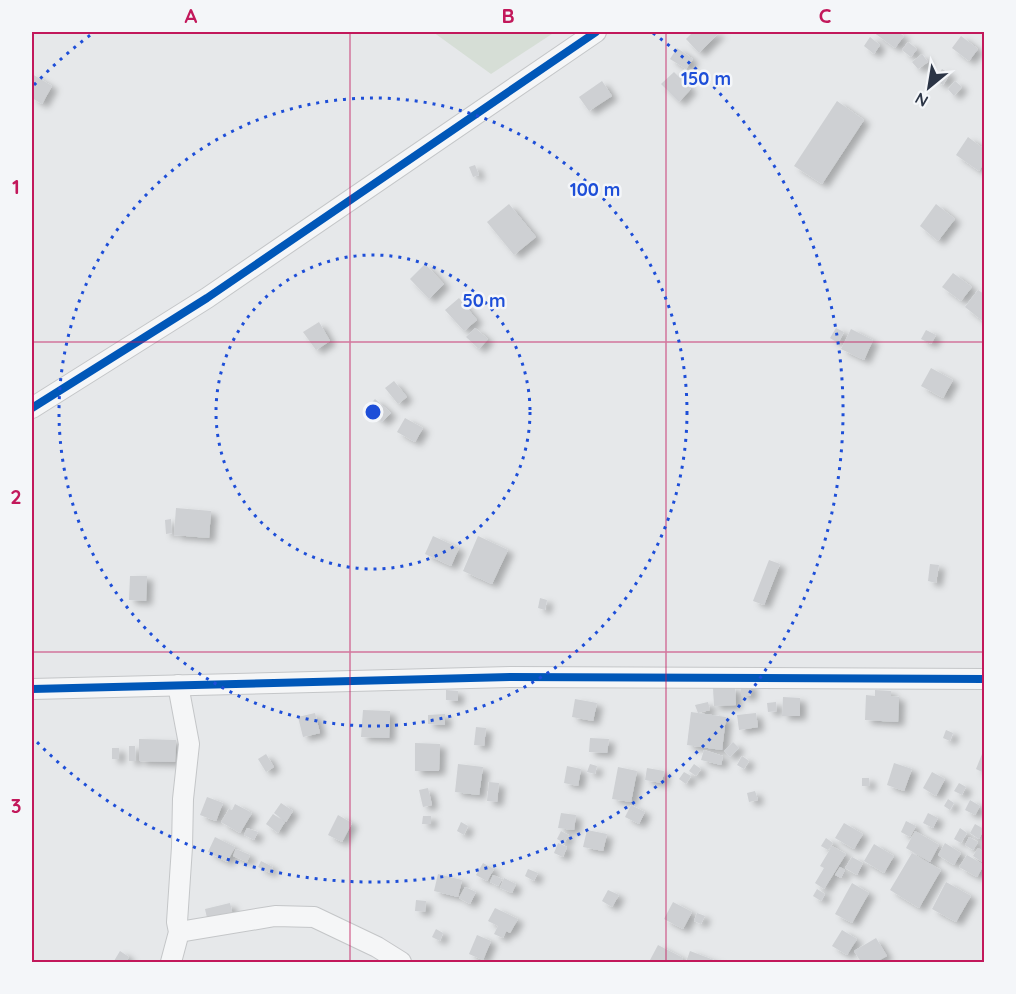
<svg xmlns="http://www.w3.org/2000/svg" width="1016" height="994" font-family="Quicksand,sans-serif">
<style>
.green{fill:#d6ded6}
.building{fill:#ced0d3;filter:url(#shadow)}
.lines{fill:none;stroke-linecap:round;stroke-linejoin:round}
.minor-casing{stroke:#c4c6c8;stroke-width:22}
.minor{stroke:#f5f6f7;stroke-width:20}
.cycleway-casing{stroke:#f4f6f9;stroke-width:11}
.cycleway{stroke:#0057b8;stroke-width:8}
.grid{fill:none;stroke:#c2185b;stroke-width:1.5;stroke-opacity:0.55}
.ring{fill:none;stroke:#1d4ed8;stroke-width:3;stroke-dasharray:3 6}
.centre{fill:#1d4ed8;stroke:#f4f6f9;stroke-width:3}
.ring-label{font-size:18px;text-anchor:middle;font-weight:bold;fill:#1d4ed8;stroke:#f4f6f9;stroke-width:5;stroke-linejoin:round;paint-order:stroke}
.neatline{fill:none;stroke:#c2185b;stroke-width:2}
.grid-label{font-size:20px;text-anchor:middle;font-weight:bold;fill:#c2185b}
</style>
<defs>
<filter id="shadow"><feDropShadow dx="6" dy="4" stdDeviation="3" flood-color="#0004"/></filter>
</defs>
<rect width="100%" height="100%" fill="#e6e8ea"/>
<path class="green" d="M433,32h122l-64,42z"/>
<g class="building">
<path d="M693,32h27l-21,21 -13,-14z"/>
<path d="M873,32h24l7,4 -9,12z"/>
<path d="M961,36l17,13 -9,12 -17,-13z"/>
<path d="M870,37l10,8 -6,9 -10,-8z"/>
<path d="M908,42l9,7 -6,8 -9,-7z"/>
<path d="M677,48l16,11 -7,10 -16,-10z"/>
<path d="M922,54l6,8 -10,7 -6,-7z"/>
<path d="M942,69l8,5 -7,11 -8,-5z"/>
<path d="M674,72l17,17 -12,13 -18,-18z"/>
<path d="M32,74l20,12 -10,18 -10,-6z"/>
<path d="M602,81l10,15 -23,15 -10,-14z"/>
<path d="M955,81l7,6 -8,9 -6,-7z"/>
<path d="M837,101l27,19 -42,64 -28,-18z"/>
<path d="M968,137l16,12v14l-5,8 -23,-16z"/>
<path d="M475,165l4,10 -6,2 -4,-10z"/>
<path d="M509,204l27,33 -22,18 -27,-33z"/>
<path d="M936,204l19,15 -17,22 -18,-15z"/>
<path d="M425,264l19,20 -15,15 -19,-20z"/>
<path d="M953,273l19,14 -11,14 -19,-14z"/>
<path d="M978,290l6,4v28l-19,-15z"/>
<path d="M459,298l18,22 -13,11 -19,-21z"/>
<path d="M319,322l11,19 -14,9 -13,-18z"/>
<path d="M475,328l13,11 -9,10 -13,-12z"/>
<path d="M836,328l8,4 -6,11 -8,-5z"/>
<path d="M851,329l22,11 -9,20 -23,-11z"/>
<path d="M926,330l10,5 -5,9 -10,-5z"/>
<path d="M931,368l22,12 -10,18 -22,-12z"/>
<path d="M394,381l13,16 -9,7 -13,-16z"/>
<path d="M375,399l16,14 -9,9 -15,-14z"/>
<path d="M405,418l18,10 -8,14 -18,-10z"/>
<path d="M176,508l35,3 -2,27 -35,-3z"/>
<path d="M171,519l1,14 -6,1 -1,-14z"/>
<path d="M433,536l26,12 -8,18 -26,-12z"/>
<path d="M478,536l30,14 -16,34 -29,-13z"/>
<path d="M769,560l11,4 -16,41 -11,-4z"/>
<path d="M930,564l9,1 -3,18 -8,-2z"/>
<path d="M130,576h17l-1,25 -17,-1z"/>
<path d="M540,598l7,2 -2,10 -7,-2z"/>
<rect x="741" y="684" width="10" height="12"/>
<path d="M735,687l1,18 -22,1 -1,-18z"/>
<path d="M446,690l12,1v10l-12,-1z"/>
<path d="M875,690l16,1v5l8,1 -1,25 -33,-2 1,-25 9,1z"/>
<path d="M783,697l17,1v18h-18z"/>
<path d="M575,699l22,4 -4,18 -21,-4z"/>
<path d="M708,702l2,8 -12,3 -3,-8z"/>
<path d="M776,702l1,9 -9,1 -1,-9z"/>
<path d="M363,710l27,1 -1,27 -28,-1z"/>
<path d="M691,712l35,5 -4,33 -35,-5z"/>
<path d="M315,713l5,20 -17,4 -5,-20z"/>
<path d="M756,713l2,14 -19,3 -2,-15z"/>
<path d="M445,714v11l-17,-1v-9z"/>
<path d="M476,727l10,1 -2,18 -10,-1z"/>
<path d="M946,730l7,3 -3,8 -7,-3z"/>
<path d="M590,738l19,1 -2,14 -18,-1z"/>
<path d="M139,739l37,1 -1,22 -36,-1z"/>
<path d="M733,742l6,6 -9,9 -6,-6z"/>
<path d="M415,743l25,1 -1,27h-24z"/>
<path d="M129,746h6l1,15h-7z"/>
<rect x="112" y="748" width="7" height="11"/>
<path d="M984,749v24l-8,-4z"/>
<path d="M704,750l19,6 -2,9 -20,-5z"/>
<path d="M266,754l8,13 -8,5 -8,-13z"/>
<path d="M742,756l7,5 -5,8 -7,-4z"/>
<path d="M894,763l18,6 -8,22 -17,-6z"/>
<path d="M458,764l25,3 -4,28 -24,-3z"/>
<path d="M590,764l7,2 -2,8 -8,-2z"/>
<path d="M694,764l7,5 -5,7 -7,-5z"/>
<path d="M567,766l14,3 -3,17 -14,-3z"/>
<path d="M618,767l19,4 -6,31 -19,-3z"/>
<path d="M647,768l17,3 -2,12 -17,-3z"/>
<path d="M684,772l7,4 -5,8 -7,-5z"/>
<path d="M932,772l13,7 -9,17 -13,-8z"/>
<path d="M862,778h7l1,8h-8z"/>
<path d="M489,782l10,1 -2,19 -10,-1z"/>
<path d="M959,783l7,4 -4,8 -8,-4z"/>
<path d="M428,788l4,17 -9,2 -4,-17z"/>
<path d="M755,791l3,9 -9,2 -2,-9z"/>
<path d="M207,797l16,6 -7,18 -16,-6z"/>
<path d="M948,799l6,4 -4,7 -6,-4z"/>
<path d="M970,800l10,6 -5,9 -10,-5z"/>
<path d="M281,803l12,8 -7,11 -12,-9z"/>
<path d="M235,804l17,9 -12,20 -19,-11 8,-13 3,1z"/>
<path d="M631,805l14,7 -6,12 -14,-7z"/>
<path d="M561,813l15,2 -2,15 -16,-2z"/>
<path d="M928,813l10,5 -5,10 -10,-5z"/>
<path d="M273,814l12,8 -7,11 -12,-9z"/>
<path d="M338,815l14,8 -10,19 -14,-7z"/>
<path d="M423,816h8v8h-9z"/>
<path d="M906,821l10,5 -6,11 -9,-5z"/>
<path d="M461,822l7,4 -4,9 -7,-4z"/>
<path d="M844,823l19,11 -9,15 -19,-11z"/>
<path d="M975,824l9,5 -5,10 -9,-6z"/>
<path d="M247,828l11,4 -4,8 -10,-5z"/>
<path d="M960,828l7,5 -6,10 -7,-4z"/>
<path d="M587,830l20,4 -4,17 -20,-4z"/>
<path d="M561,831l8,4 -5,8 -7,-4z"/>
<path d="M915,831l24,14 -9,17 -24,-14z"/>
<path d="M215,837l20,10 -8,15 -19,-10z"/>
<path d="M969,837l9,5 -5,8 -8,-5z"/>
<path d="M826,838l7,5 -5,7 -7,-4z"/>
<path d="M558,843l9,4 -4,10 -9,-4z"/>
<path d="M945,843l16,10 -7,12 -16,-10z"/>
<path d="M874,844l20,12 -10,17 -20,-12z"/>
<path d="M832,846l14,8 -22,35 -9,-6 9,-15 -4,-2z"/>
<path d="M978,848l6,4v11l-11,-7z"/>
<path d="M236,849l14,6 -3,7 -14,-6z"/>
<path d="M912,853l29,17 -22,38 -29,-18z"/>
<path d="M967,855l17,10 -7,12 -18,-10z"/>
<path d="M852,857l11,6 -6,12 -12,-7z"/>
<path d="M261,861l12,6 -3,6 -12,-6z"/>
<path d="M483,863l11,6 -7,12 -11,-6z"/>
<path d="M840,867l5,3 -4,8 -6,-3z"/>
<path d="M528,869l10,4 -4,8 -9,-5z"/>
<path d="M438,874l24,6 -4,17 -24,-6z"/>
<path d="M493,875l9,4 -4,7 -8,-4z"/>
<path d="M504,878l12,6 -4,9 -12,-5z"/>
<path d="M946,882l25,14 -15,26 -24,-13z"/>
<path d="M852,883l17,10 -17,30 -17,-9z"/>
<path d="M465,887l11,5 -6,12 -11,-6z"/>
<path d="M817,889l8,5 -4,7 -8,-5z"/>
<path d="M608,890l11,5 -7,12 -10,-6z"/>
<path d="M416,900l10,1 -1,11 -10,-1z"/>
<path d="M673,902l19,10 -9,17 -19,-10z"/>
<path d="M230,903l3,13 -25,6 -3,-13z"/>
<path d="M495,908l23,11 -8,14 -4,-2 -3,7 -9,-4 4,-8 -10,-5z"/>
<path d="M697,913l8,3 -4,8 -7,-3z"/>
<path d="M436,929l7,4 -3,8 -8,-4z"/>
<path d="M842,930l15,9 -10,16 -15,-9z"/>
<path d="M477,935l14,6 -8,19 -14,-6z"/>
<path d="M876,938l11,18 -11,6h-15l-7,-11z"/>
<path d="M658,945l25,13 -3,4h-31z"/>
<path d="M120,951l9,6 -3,5 -12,-1z"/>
<path d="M690,951l29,11h-33z"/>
</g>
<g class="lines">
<g class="minor-casing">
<g id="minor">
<path d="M32,408l175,-110 389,-266"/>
<path d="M32,689l479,-12 473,2"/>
<path d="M179,932l96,-16 39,1 63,30 24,15"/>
<path d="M171,962l8,-30 -2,-10 5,-75 1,-48 6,-55 -11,-59"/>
</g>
</g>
<use href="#minor" class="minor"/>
<g class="cycleway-casing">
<g id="cycleway">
<path d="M32,408l175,-110 389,-266"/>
<path d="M32,689l479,-12 473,2"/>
</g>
</g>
<use href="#cycleway" class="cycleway"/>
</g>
<path class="grid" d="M350,32v930M666,32v930M32,342h952M32,652h952"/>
<g class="ring">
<circle cx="373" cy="412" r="157"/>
<circle cx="373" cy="412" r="314"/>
<path d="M34 85A471 471 0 0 1 93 33M653 33A471 471 0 1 1 34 739"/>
</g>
<circle cx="373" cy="412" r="9" class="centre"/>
<g class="ring-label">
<text x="706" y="85">150 m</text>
<text x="595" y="196">100 m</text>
<text x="484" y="307">50 m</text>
</g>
<rect width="1016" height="994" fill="none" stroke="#f4f6f9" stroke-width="66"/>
<g transform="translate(929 87) rotate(210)" stroke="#f4f6f9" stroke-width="4.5" paint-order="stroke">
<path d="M0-4.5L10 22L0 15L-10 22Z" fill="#2b3445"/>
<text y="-9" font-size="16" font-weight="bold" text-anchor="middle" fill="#2b3445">N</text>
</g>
<rect x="33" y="33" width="950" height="928" class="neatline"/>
<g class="grid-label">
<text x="191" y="23">A</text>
<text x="508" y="23">B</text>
<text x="825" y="23">C</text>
<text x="16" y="194">1</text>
<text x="16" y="504">2</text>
<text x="16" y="813">3</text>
</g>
</svg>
